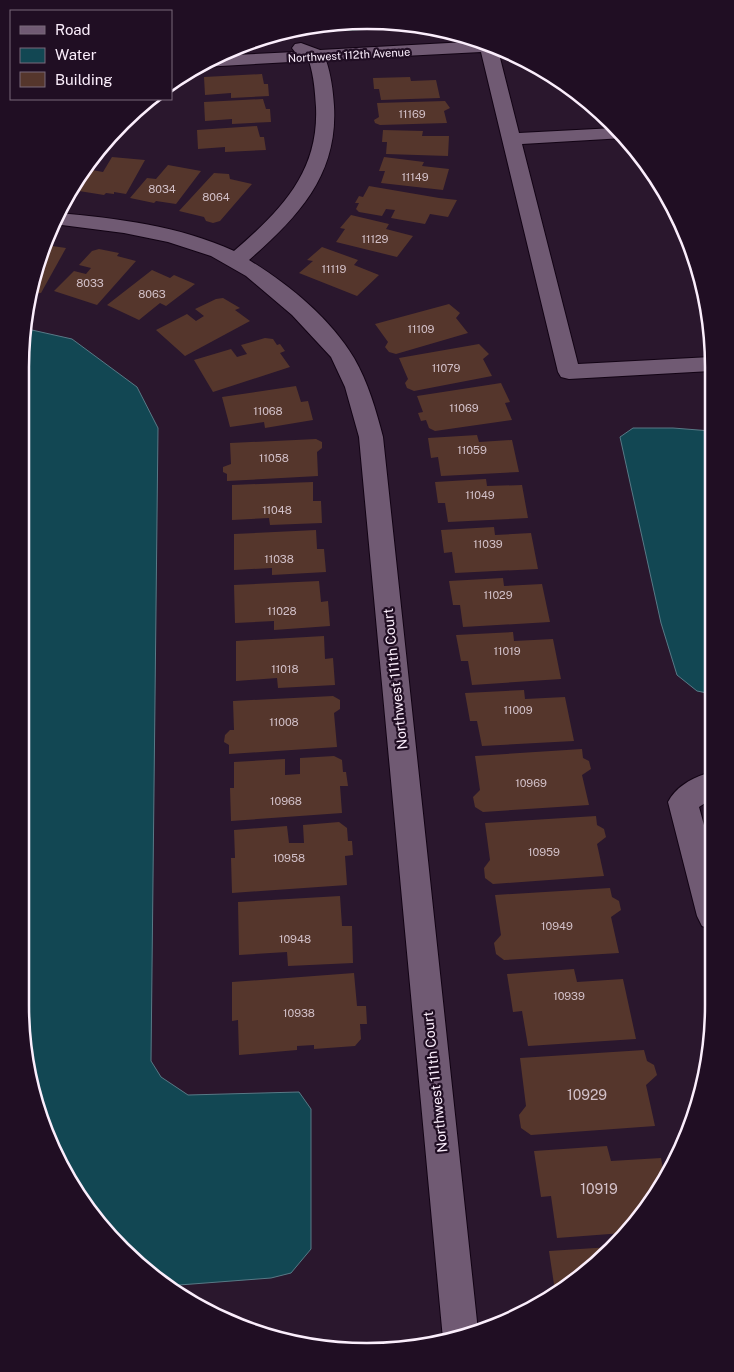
<svg xmlns="http://www.w3.org/2000/svg" width="734" height="1372" font-family="'Public Sans',sans-serif">
<style>
.green{fill:#064329}
.water{fill:#124753;stroke:#587986}
.building{fill:#55362c}
.lines{fill:none;stroke-linecap:round;stroke-linejoin:round}
.minor-casing{stroke:#120314;stroke-width:2}
.path{stroke:#908092;stroke-width:2;stroke-dasharray:4 2;stroke-linecap:butt}
.minor{fill:#705a73;fill-rule:evenodd}
.labels{text-anchor:middle;dominant-baseline:central;stroke-width:4.5;stroke-linejoin:round;paint-order:stroke}
.far-street-label{font-size:11px;fill:#fbeefc;stroke:#200e23}
.number-label{font-size:11px;fill:#d2c0c8}
.street-label{font-size:14px;fill:#fbeefc;stroke:#200e23}
.near-number-label{font-size:14px;fill:#d2c0c8}
.rim{fill:none;stroke:#fbeefc;stroke-width:2.5}
</style>
<rect width="100%" height="100%" fill="#2a172d"/>
<path class="green" d="M344,21l68,2 17,4 -157,7z"/>
<g class="water">
<path d="M23,328l49,11 65,48 21,41 -7,633 10,16 27,18 111,-3 12,17v140l-20,24 -20,5 -105,8 -74,-70 -53,-99 -19,-112 1,-660z"/>
<path d="M633,428h40l38,3 1,263 -15,-3 -20,-16 -16,-52 -41,-186z"/>
</g>
<g class="building">
<path d="M262,74l2,10h4l1,12 -38,2v-5l-26,2 -1,-18z"/>
<path d="M410,77l1,4 25,-1 4,18 -59,2 -2,-11h-5l-1,-11z"/>
<path d="M263,99l3,10h4l1,13 -39,2v-5l-27,2 -1,-19z"/>
<path d="M445,101l5,7 -6,3 3,12 -67,2 -5,-2 -1,-3 5,-3 -2,-14z"/>
<path d="M257,126l3,11h4l2,13 -41,2v-5l-27,2 -1,-19z"/>
<path d="M383,130l40,1 -1,5h27l-1,20 -62,-2 1,-12h-5z"/>
<path d="M112,157l33,3 -19,34 -12,-2v2l-8,-1 -2,2 -25,-4 13,-21 11,2z"/>
<path d="M384,157l40,5 -2,4 27,3 -6,21 -62,-7 4,-12h-6z"/>
<path d="M168,165l33,6 -25,33 -20,-3 -2,2 -24,-5 17,-20 9,1z"/>
<path d="M214,173l15,1 1,5 22,5 -32,37 -7,2 -7,-2 -2,-4 -25,-6z"/>
<path d="M369,186l70,12 18,2 -9,17 -18,-3 -5,10 -34,-6 4,-8 -9,-1 -4,7 -23,-4 -3,-3 3,-6h-4l4,-7 4,1z"/>
<path d="M351,215l38,9 -3,5 27,7 -16,21 -61,-15 9,-13 -5,-1z"/>
<path d="M45,245l21,3 -25,45 -12,-1 3,-15z"/>
<path d="M322,247l36,13 -4,5 25,10 -22,21 -58,-23 14,-12 -6,-1z"/>
<path d="M99,249l20,4 -2,3 19,5 -39,44 -43,-14 20,-20 12,3 5,-6 -12,-3 13,-14z"/>
<path d="M152,270l18,8 4,-3 21,9 -29,22 -6,-3 -21,17 -32,-15z"/>
<path d="M223,298l17,10 -5,2 15,11 -65,35 -29,-26 31,-16 9,7 8,-5 -9,-7 21,-10z"/>
<path d="M449,304l11,9 -4,5 12,15 -72,21 -7,-2 -4,-5 3,-5 -13,-18z"/>
<path d="M265,338l8,1 4,6 3,-1 5,7 -5,2 10,14 -77,25 -19,-32 37,-11 6,8 10,-3 -6,-9z"/>
<path d="M479,344l10,10 -6,5 9,17 -78,15 -7,-3 -2,-5 3,-4 -9,-21z"/>
<path d="M501,383l9,19 -5,1 7,17 -77,11 -6,-3 -3,-8 -5,1 -3,-8 5,-1 -6,-16z"/>
<path d="M296,386l5,16 7,-1 5,19 -48,8 -1,-6 -34,5 -8,-30z"/>
<path d="M477,435l2,7 33,-2 7,32 -78,4 -3,-19 -7,1 -3,-20z"/>
<path d="M316,439l6,3v6l-5,4 1,24 -91,5v-7l-4,-2v-5l8,-3 -1,-21z"/>
<path d="M486,479l1,7 35,-1 6,33 -80,4 -3,-19h-7l-3,-21z"/>
<path d="M313,482v19h8l1,22 -52,2 -1,-7 -37,2v-35z"/>
<path d="M494,527l1,8 36,-2 7,36 -83,4 -3,-21 -8,1 -3,-23z"/>
<path d="M316,530l1,19h7l2,23 -54,3v-7l-38,2v-36z"/>
<path d="M503,578l1,8 38,-2 8,38 -87,5 -3,-22h-7l-4,-24z"/>
<path d="M319,581l2,21 7,-1 2,25 -56,4v-9l-39,2 -1,-38z"/>
<path d="M513,632l1,9 39,-2 8,40 -89,6 -4,-24h-7l-5,-26z"/>
<path d="M324,636l1,23 8,-1 2,27 -57,3 -1,-10 -41,3v-40z"/>
<path d="M524,690l1,9 40,-2 9,44 -92,5 -5,-25h-7l-5,-28z"/>
<path d="M333,696l7,4v9l-6,4 3,34 -108,7v-9l-5,-3 1,-7 5,-5h4l-1,-29z"/>
<path d="M582,749l1,9 6,3 2,8 -9,6 7,30 -106,7 -8,-5 -2,-10 7,-7 -5,-34z"/>
<path d="M334,756l8,4 1,12h3l2,14h-8l2,27 -111,8 -1,-33h4v-26l51,-3v16l15,-1v-16z"/>
<path d="M596,816l1,9 7,4 2,8 -9,7 7,32 -111,8 -8,-6 -1,-10 6,-8 -5,-37z"/>
<path d="M339,822l8,6 1,13h4l1,14 -8,1 2,29 -115,8 -1,-35h4l-1,-28 53,-4 2,17h15l-1,-18z"/>
<path d="M610,888l2,9 7,4 2,9 -10,7 8,36 -115,7 -8,-6 -2,-11 7,-8 -6,-40z"/>
<path d="M340,896l2,30h10l1,37 -65,3 -1,-14 -48,3 -1,-53z"/>
<path d="M574,969l3,13 46,-3 13,60 -108,7 -6,-35 -9,1 -6,-38z"/>
<path d="M354,973l3,33h9l1,18h-7l1,15 -6,7 -41,3v-4l-17,1v4l-58,5 -1,-35 -6,1v-39z"/>
<path d="M644,1050l3,11 7,4 3,10 -11,10 9,41 -124,9 -10,-7 -2,-13 7,-9 -6,-48z"/>
<path d="M607,1146l4,15 50,-3 4,23 -42,52 -66,5 -6,-42 -10,1 -7,-46z"/>
<path d="M611,1247l-15,19 -41,25 -6,-40z"/>
</g>
<g class="lines">
<g class="minor-casing">
<g id="minor">
<path d="M485,41l17,8 -4,1 21,83 96,-5 9,10 -102,6 56,220 133,-7v14l-142,8 -8,-2 -3,-5 -77,-320 -155,8c5,15 7,30 8,46 4,69 -36,111 -85,154 39,24 81,58 105,98 14,24 22,52 29,79l95,894 -35,8 -84,-902 -14,-50 -14,-30 -39,-42 -46,-39 -35,-20 -43,-14 -44,-9 -70,-9 4,-11c58,5 122,13 176,38 46,-40 85,-78 82,-144 -1,-15 -2,-31 -7,-46l-106,6 -6,-1 16,-10 82,-4 -3,-4 3,-4 6,-1 19,7z"/>
<path d="M705,774h7l1,24 -14,9 14,51v72l-11,-4 -5,-10 -29,-114c7,-14 22,-23 37,-28z"/>
</g>
</g>
<path class="path" d="M333,23l34,-1"/>
<use href="#minor" class="minor"/>
</g>
<g class="labels">
<g class="far-street-label">
<text transform="translate(349 55) rotate(-3)">Northwest 112th Avenue</text>
</g>
<g class="number-label">
<text x="412" y="114">11169</text>
<text x="415" y="177">11149</text>
<text x="162" y="189">8034</text>
<text x="216" y="197">8064</text>
<text x="375" y="239">11129</text>
<text x="334" y="269">11119</text>
<text x="90" y="283">8033</text>
<text x="152" y="294">8063</text>
<text x="421" y="329">11109</text>
<text x="446" y="368">11079</text>
<text x="464" y="408">11069</text>
<text x="268" y="411">11068</text>
<text x="472" y="450">11059</text>
<text x="274" y="458">11058</text>
<text x="480" y="495">11049</text>
<text x="277" y="510">11048</text>
<text x="488" y="544">11039</text>
<text x="279" y="559">11038</text>
<text x="498" y="595">11029</text>
<text x="282" y="611">11028</text>
<text x="507" y="651">11019</text>
<text x="285" y="669">11018</text>
<text x="518" y="710">11009</text>
<text x="284" y="722">11008</text>
<text x="531" y="783">10969</text>
<text x="286" y="801">10968</text>
<text x="544" y="852">10959</text>
<text x="289" y="858">10958</text>
<text x="557" y="926">10949</text>
<text x="295" y="939">10948</text>
<text x="569" y="996">10939</text>
<text x="299" y="1013">10938</text>
</g>
<g class="street-label">
<text transform="translate(395 679) rotate(-96)">Northwest 111th Court</text>
<text transform="translate(435 1082) rotate(-96)">Northwest 111th Court</text>
</g>
<g class="near-number-label">
<text x="587" y="1095">10929</text>
<text x="599" y="1189">10919</text>
</g>
</g>
<path d="M0 0H734V1372H0ZM367 29H367A338 338 0 0 1 705 367V1005A338 338 0 0 1 367 1343H367A338 338 0 0 1 29 1005V367A338 338 0 0 1 367 29Z" fill="#200e23" fill-rule="evenodd"/>
<path class="rim" d="M367 29H367A338 338 0 0 1 705 367V1005A338 338 0 0 1 367 1343H367A338 338 0 0 1 29 1005V367A338 338 0 0 1 367 29Z"/>
<rect x="10" y="10" width="162" height="90" fill="#200e23" stroke="#78687a"/>
<rect x="20" y="26" width="25" height="8" fill="#705a73" stroke="#78687a"/>
<text x="55" y="35" font-size="15" fill="#fbeefc">Road</text>
<rect x="20" y="48" width="25" height="15" fill="#124753" stroke="#78687a"/>
<text x="55" y="60" font-size="15" fill="#fbeefc">Water</text>
<rect x="20" y="72" width="25" height="15" fill="#55362c" stroke="#78687a"/>
<text x="55" y="85" font-size="15" fill="#fbeefc">Building</text>
</svg>
